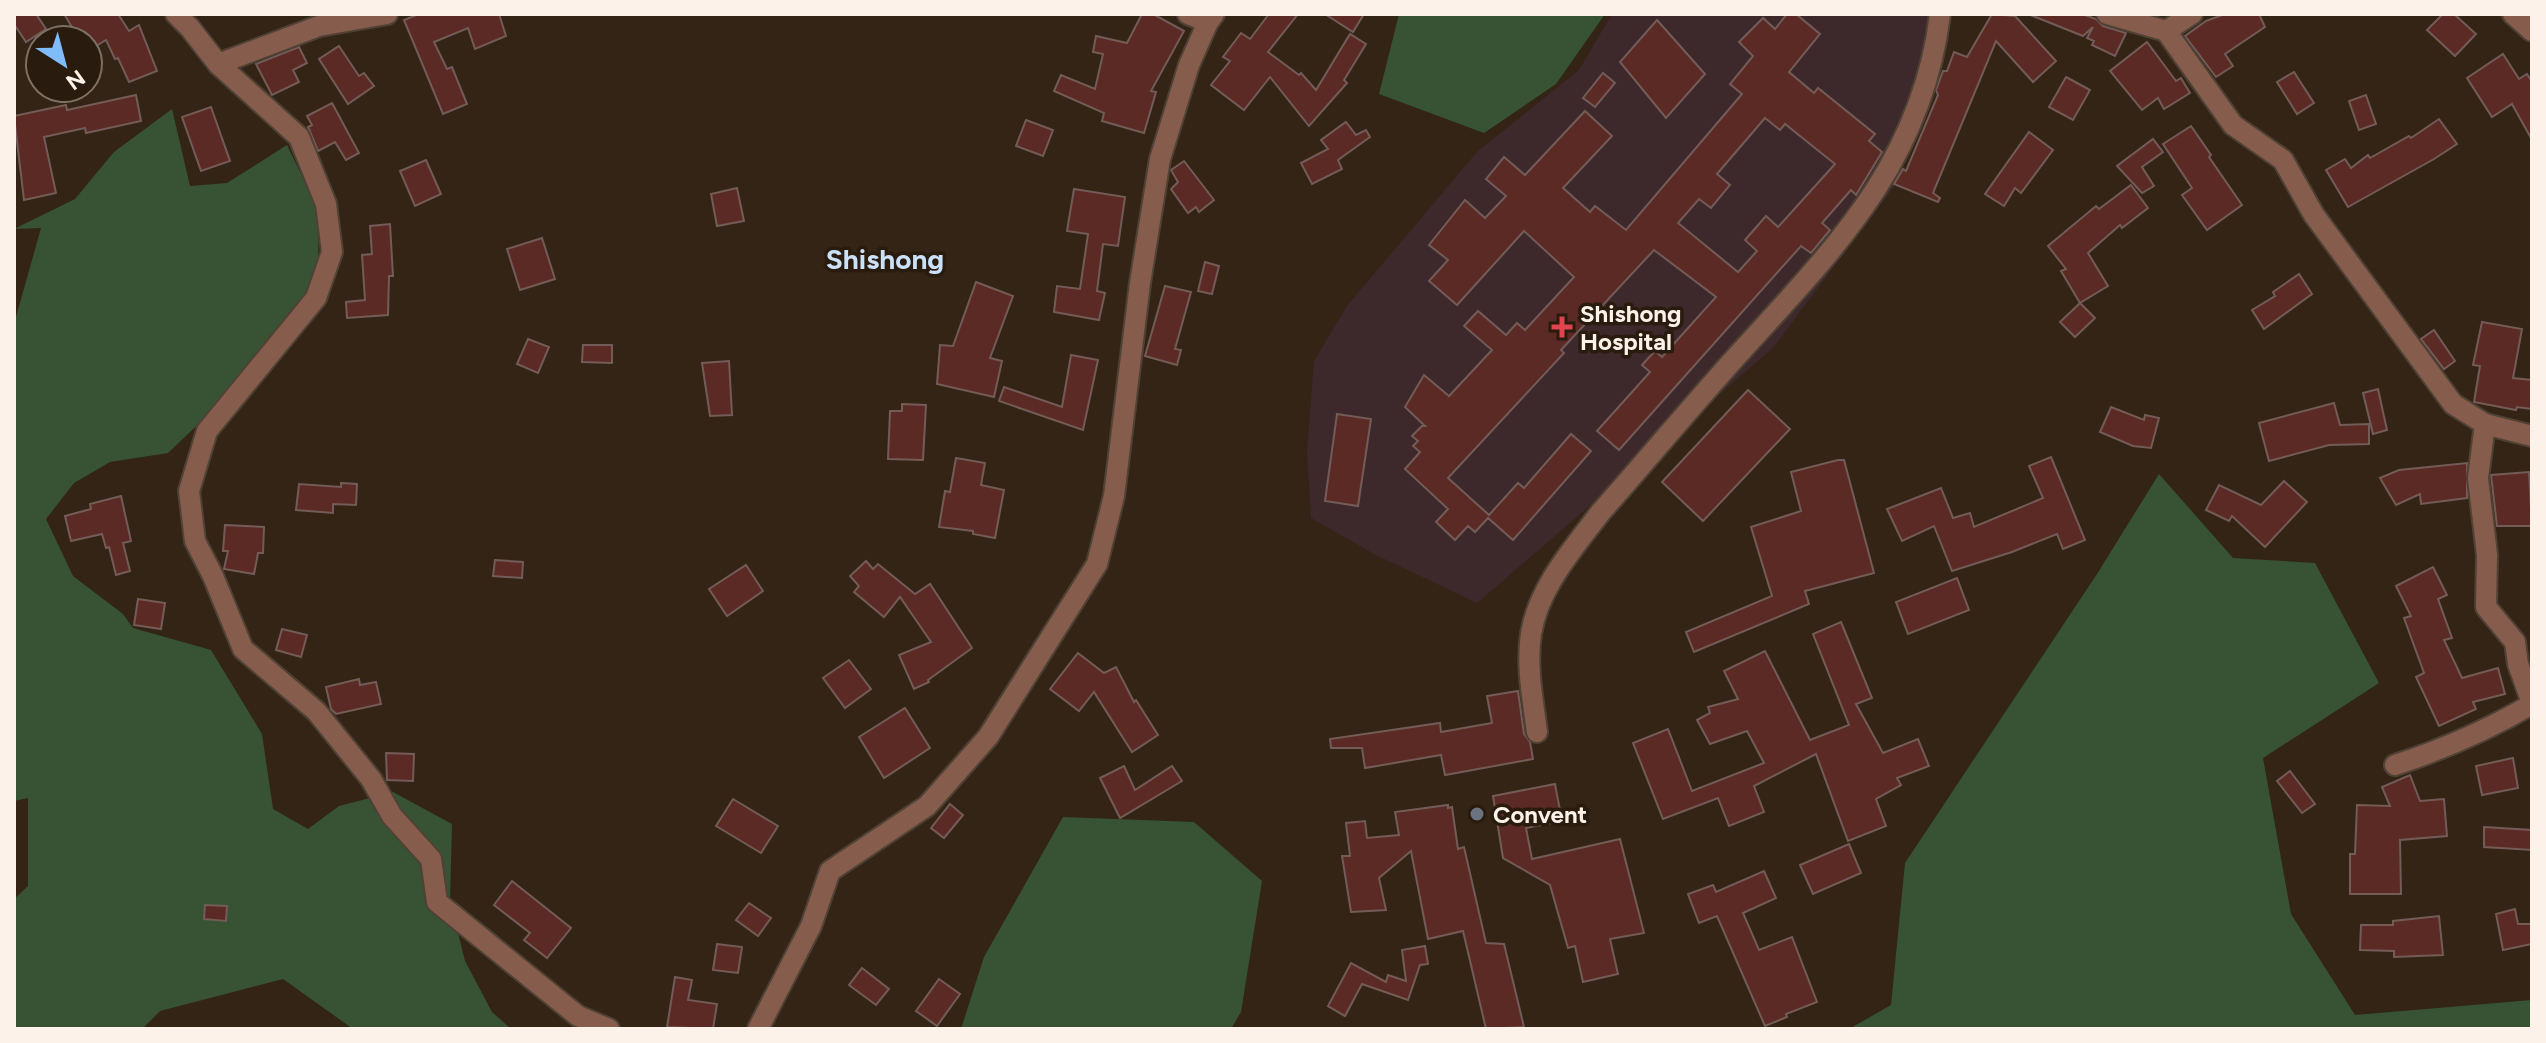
<svg xmlns="http://www.w3.org/2000/svg" width="2546" height="1043" font-family="Figtree,sans-serif">
<style>
.medical{fill:#3d292c}
.green{fill:#375333}
.building{fill:#5c2a25;stroke:#735b57;stroke-width:2;fill-rule:evenodd}
.lines{fill:none;stroke-linecap:round;stroke-linejoin:round}
.minor-casing{stroke:#4f4134;stroke-width:24}
.tertiary-casing{stroke:#4f4134;stroke-width:24}
.minor{stroke:#865d4c;stroke-width:20}
.tertiary{stroke:#865d4c;stroke-width:20}
.health-dot{fill:#e0444e;stroke:#291b0d;stroke-width:3}
.worship-dot{fill:#6b7280;stroke:#291b0d;stroke-width:3}
.labels{text-anchor:middle;dominant-baseline:central;stroke-width:7;stroke-linejoin:round;paint-order:stroke}
.poi-label{font-size:24px;font-weight:bold;fill:#fcf2e9;stroke:#291b0d;text-anchor:start}
.quarter-label{font-size:28px;font-weight:bold;fill:#cbe1f9;stroke:#291b0d}
</style>
<rect width="100%" height="100%" fill="#332416"/>
<path class="medical" d="M1612,14h329l-5,37 -37,129 -126,168 -296,255 -103,-49 -63,-36 -4,-68 7,-89 33,-55 130,-154 102,-82z"/>
<g class="green">
<path d="M1399,14h206l-49,70 -72,49 -105,-39z"/>
<path d="M172,109l18,77 37,-3 60,-38 32,66 -1,57 -31,60 -55,64 -64,61 -58,9 -36,21 -28,36 27,57 50,38 10,14 78,22 51,84 11,75 35,20 31,-23 54,-14 59,32 -2,77 15,60 27,51 19,17h-158l-70,-50 -123,32 -18,18h-128v-130l14,-13v-88l-14,3v-477l27,-96 -27,1 61,-30 39,-47z"/>
<path d="M2159,474l74,84 82,5 64,120 -116,75 28,156 64,101 177,-15v29h-683l42,-24 14,-142 192,-289z"/>
<path d="M1063,817l131,5 68,59 -21,131 -10,17h-270l23,-72z"/>
</g>
<g class="building">
<path d="M14,14h22l10,15 -20,13 -12,-18z"/>
<path d="M64,14h54l11,17 10,-6 18,46 -28,11 -11,-24 -3,1 -9,-19 -18,11v-11h-8z"/>
<path d="M419,14h80l7,22 -31,13 -7,-21 -34,14 13,27 5,-2 15,37 -24,10 -39,-94z"/>
<path d="M1142,14h11l31,17 -33,60 5,1 -12,41 -42,-12 2,-8 -50,-22 7,-16 34,14 8,-35 -10,-2 3,-16 31,7z"/>
<path d="M1269,14h29l-30,38 31,23 2,-2 15,17 34,-56 16,10 -22,36 3,3 -38,43 -39,-49 -26,33 -33,-25 19,-24 -7,-4 18,-24 9,6z"/>
<path d="M1325,14h39l-11,18z"/>
<path d="M1787,14h9l24,20 -31,38 25,21 4,-5 57,46 -6,7 13,11 -26,43 -5,-5 -29,33 8,7 -19,23 -10,-7 -182,204 -22,-19 53,-59 -8,-7 13,-14 7,6 54,-60 -62,-47 -93,100 3,3 -116,125 41,37 29,-32 6,5 47,-54 20,17 -78,89 -25,-22 -13,14 -7,-6 -13,14 -19,-18 12,-13 -43,-40 15,-17 -7,-6 5,-5 -6,-5 10,-10h3l-20,-19 19,-32 25,21 43,-46 -28,-24 14,-15 28,24 11,-12 8,7 49,-53 -50,-46 -67,74 -28,-24 19,-21 -19,-15 36,-45 20,18 21,-22 -20,-17 18,-22 21,18 60,-64 27,25 -49,52 27,24 5,-6 31,24 116,-136 -12,-10 23,-28 -14,-14 24,-24 12,11zM1765,118l15,12 5,-6 50,40 -57,63 -12,-11 -21,24 12,11 -19,21 -60,-49 21,-24 12,9 19,-23 -13,-11z"/>
<path d="M1992,14l23,2 41,45 -23,21 -37,-41 -63,152 7,5 -2,4 -44,-18 9,-15 3,2 32,-76 -2,-5 7,-19h4l7,-19 13,5z"/>
<path d="M2028,14h54l14,5 7,7 23,7 -11,23 -23,-11 2,-4 -7,-3 6,-11 -10,9z"/>
<path d="M2225,14h34l6,13 -40,27 8,12 -17,11 -31,-41 21,-15z"/>
<path d="M2443,14h11l22,20 -21,22 -28,-26z"/>
<path d="M1657,20l48,54 -39,44 -46,-56z"/>
<path d="M2147,42l29,39 5,-3 9,15 -26,16 -6,-11 -16,12 -32,-39z"/>
<path d="M339,46l20,30 5,-3 10,13 -26,18 -29,-45z"/>
<path d="M299,47l8,16 -14,7 6,12 -27,13 -16,-31z"/>
<path d="M2503,54l16,25 8,-5 5,8v58l-20,-36 -20,13 -25,-39z"/>
<path d="M2294,72l20,31 -17,11 -20,-32z"/>
<path d="M1603,73l12,10 -20,24 -12,-9z"/>
<path d="M2066,77l24,13 -17,30 -24,-13z"/>
<path d="M136,95l5,26 -55,12 -1,-5 -41,9 12,56 -32,7 -10,-84 52,-11 1,5z"/>
<path d="M2366,95l10,29 -17,6 -10,-29z"/>
<path d="M332,103l27,50 -13,7 -11,-18 -17,9 -10,-24 4,-2 -5,-9z"/>
<path d="M211,107l19,54 -29,10 -19,-54z"/>
<path d="M2439,119l18,25 -23,15 -86,48 -22,-37 19,-11 6,9 17,-13 2,3 39,-22 2,2z"/>
<path d="M1026,120l27,10 -10,26 -27,-10z"/>
<path d="M1346,122l10,13 10,-5 4,7 -32,23 4,9 -30,15 -11,-21 27,-14 -7,-9z"/>
<path d="M2191,126l20,29 -2,2 33,48 -35,25 -25,-35 10,-7 -29,-44z"/>
<path d="M2029,132l24,18 -32,43 -6,-5 -11,18 -19,-12z"/>
<path d="M2153,139l10,13 -21,15 12,19 -12,7 -25,-27z"/>
<path d="M426,160l15,34 -26,12 -15,-35z"/>
<path d="M1184,161l30,39 -15,12 -3,-5 -8,6 -17,-24 7,-7 -7,-12z"/>
<path d="M2131,185l17,23 -26,20 -2,-3 -32,28 20,33 -28,17 15,15 -20,19 -15,-15 20,-19 -19,-32 5,-2 -18,-23 48,-40 3,3z"/>
<path d="M737,188l7,33 -27,5 -6,-32z"/>
<path d="M1074,189l51,8 -7,49 -15,-2 -6,47 8,2 -6,27 -45,-8 3,-26 23,3 8,-55 -21,-3z"/>
<path d="M390,224l3,52h-4l-1,39 -41,3 -1,-16 19,-2 -3,-45 10,-1 -2,-28z"/>
<path d="M542,238l13,41 -35,11 -13,-41z"/>
<path d="M1205,262l14,4 -7,28 -14,-3z"/>
<path d="M2299,274l13,20 -48,35 -12,-19 23,-14 -2,-4z"/>
<path d="M976,282l37,14 -23,62 12,3 -8,36 -57,-13 3,-39 13,1z"/>
<path d="M1165,286l26,6 -16,57 6,1 -4,15 -32,-9z"/>
<path d="M2482,322l40,7 -9,49 19,2v29l-15,-2 -1,3 -42,-8 6,-36 -7,-1z"/>
<path d="M2434,330l21,31 -11,8 -23,-30z"/>
<path d="M528,339l21,8 -11,26 -21,-9z"/>
<path d="M583,345h29v18l-30,-1z"/>
<path d="M1071,355l27,5 -15,70 -84,-29 5,-14 58,20z"/>
<path d="M729,361l3,54 -22,1 -8,-53z"/>
<path d="M2378,389l9,41 -14,4 -10,-41z"/>
<path d="M1748,390l42,39 -87,92 -41,-39z"/>
<path d="M2334,403l6,22 29,-1v20l-40,1 -60,16 -10,-38z"/>
<path d="M902,404l24,1 -3,55 -35,-1 2,-48h12z"/>
<path d="M2111,407l33,13 1,-5 14,3 -8,30 -18,-2 -33,-14z"/>
<path d="M1337,414l34,5 -13,87 -33,-5z"/>
<path d="M2051,457l34,83 -22,9 -6,-15 -45,18 -60,19 -18,-45 -32,15 -15,-32 54,-21 12,30 17,-5 4,14 69,-29 -14,-32z"/>
<path d="M956,458l29,5 -4,22 23,5 -9,48 -22,-4v-3l-34,-4 6,-36 5,1z"/>
<path d="M1838,460h6l30,113 -69,18 4,13 -115,48 -8,-20 86,-36 -21,-69 50,-16 -10,-39z"/>
<path d="M2467,463v35l-46,6 -1,-10 -24,11 -16,-27 19,-8z"/>
<path d="M2529,472l3,54h-35l-6,-51z"/>
<path d="M2284,481l23,21 -42,45 -33,-31 -3,5 -23,-11 13,-25 42,20z"/>
<path d="M341,483l16,1 -1,21 -23,-1v9l-37,-3 3,-26 42,3z"/>
<path d="M121,496l10,45 -8,2 7,28 -14,4 -7,-28 -3,1 -4,-14 -31,7 -6,-25 26,-7 -1,-5z"/>
<path d="M225,525l39,2 -1,26h-5l-4,21 -30,-5 4,-18h-5z"/>
<path d="M495,560l28,2 -1,16 -29,-2z"/>
<path d="M866,561l7,8 5,-5 37,30 15,-10 42,64 -44,32 1,2 -15,7 -15,-34 32,-13 -31,-45 -16,20 -30,-25 5,-6 -9,-10z"/>
<path d="M746,565l17,26 -36,25 -18,-27z"/>
<path d="M2433,567l14,28 -9,4 14,39 -8,2 18,38 36,-10 7,26 -32,8 3,7 -37,17 -23,-49 8,-4 -20,-55 7,-2 -15,-30z"/>
<path d="M1957,578l12,32 -61,24 -12,-32z"/>
<path d="M138,599l27,4 -4,26 -27,-4z"/>
<path d="M1841,622l31,76 -16,6 27,49 35,-14 11,27 -32,12 4,7 -25,14 10,27 -38,15 -32,-87 -62,32 10,26 -35,14 -11,-28 -55,21 -30,-76 35,-14 24,62 72,-28 -17,-32 -37,13 -13,-24 13,-7 -2,-6 30,-8 -14,-28 41,-20 45,89 39,-15 -36,-91z"/>
<path d="M282,629l25,6 -6,22 -25,-7z"/>
<path d="M1078,653l26,20 12,-6 18,35 2,-2 22,35 -26,17 -38,-60 -15,19 -29,-22z"/>
<path d="M849,660l22,29 -26,19 -22,-30z"/>
<path d="M359,679l1,6 16,-3 5,22 -45,10 -5,-5 -5,-22z"/>
<path d="M1518,691l6,43 6,8 3,17 -88,16 -4,-20 -76,13 -3,-20h-31l-1,-9 110,-16 1,9 51,-9 -5,-27z"/>
<path d="M905,708l25,40 -46,30 -25,-41z"/>
<path d="M386,753l28,1 -1,27 -26,-1z"/>
<path d="M2513,758l5,30 -36,7 -6,-29z"/>
<path d="M1124,766l11,24 37,-24 10,15 -62,37 -20,-40z"/>
<path d="M2290,771l25,33 -13,9 -25,-32z"/>
<path d="M2410,775l10,26 24,-2 3,37 -47,4 1,54h-51v-40h5l2,-49 33,1 -8,-19z"/>
<path d="M1555,784l7,37 -36,7 6,31 88,-20 24,94 -34,6 8,35 -35,8 -8,-36 -7,2 -18,-63 -47,-27 -10,-62z"/>
<path d="M733,799l45,27 -17,27 -45,-27z"/>
<path d="M950,804l13,11 -19,23 -13,-10z"/>
<path d="M1448,805v3l4,-1 6,42 6,-2 22,96 18,1 20,83 -38,2 -23,-98 -35,8 -17,-88 -32,27 7,32 -35,2 -9,-56h8l-4,-33 19,-2 2,17 32,-3 -4,-23z"/>
<path d="M2484,827l48,3v20l-48,-3z"/>
<path d="M1849,844l12,29 -48,21 -13,-29z"/>
<path d="M1764,871l12,27 -33,15 16,37 33,-13 25,65 -31,12 1,3 -22,9 -48,-110 -18,7 -11,-29 25,-9 3,7z"/>
<path d="M512,881l59,47 -24,30 -23,-18 6,-7 -36,-28z"/>
<path d="M749,903l22,15 -13,18 -22,-16z"/>
<path d="M205,905l22,1 -1,15 -22,-2z"/>
<path d="M2515,909l3,15h14v20l-29,6 -7,-36z"/>
<path d="M2439,916l4,39 -49,2v-6l-34,-1 1,-25h32v-4z"/>
<path d="M717,944l25,3 -4,26 -25,-3z"/>
<path d="M1425,946l3,18 -8,1 -12,35 -46,-16 -17,32 -17,-10 23,-43 35,19 2,-7 18,6 -4,-31z"/>
<path d="M862,968l27,21 -13,16 -27,-20z"/>
<path d="M675,977l17,3 -4,20 29,4 -4,25 -46,-2z"/>
<path d="M939,979l21,15 -23,32 -21,-15z"/>
</g>
<g class="lines">
<g class="minor-casing">
<g id="minor">
<path d="M176,14l14,14 28,36 81,73 27,67 6,48 -16,46 -109,133 -18,60 6,50 18,35 30,73 73,62 55,68 21,37 39,43 6,43 141,114 31,13"/>
<path d="M2107,14l59,17 67,94 50,35 31,55 139,189 32,20 47,12"/>
<path d="M2513,14l19,17"/>
<path d="M2166,31l26,-17"/>
<path d="M218,64l101,-38 68,-12"/>
<path d="M2485,424l-7,54 9,77 -1,52 29,35 3,22 14,39"/>
<path d="M1537,732c-4,-31 -11,-66 -6,-98 7,-46 42,-85 69,-121 46,-52 90,-105 136,-156 96,-106 186,-193 204,-343"/>
<path d="M2395,765c49,-16 93,-35 137,-61"/>
<path d="M758,1029l53,-103 19,-55 97,-65 61,-69 109,-173 17,-68 26,-213 20,-124 29,-94 19,-43"/>
</g>
</g>
<g class="tertiary-casing">
<path id="tertiary" d="M1188,14l20,8 6,-8"/>
</g>
<use href="#minor" class="minor"/>
<use href="#tertiary" class="tertiary"/>
</g>
<path class="health-dot" d="M1558 315h8v8h8v8h-8v8h-8v-8h-8v-8h8z"/>
<circle class="worship-dot" cx="1477" cy="814" r="8"/>
<g class="labels">
<g class="poi-label">
<text x="1580" y="313">Shishong<tspan x="1580" dy="28">Hospital</tspan></text>
<text x="1493" y="814">Convent</text>
</g>
<g class="quarter-label">
<text x="885" y="259">Shishong</text>
</g>
</g>
<rect width="2546" height="1043" fill="none" stroke="#fcf2e9" stroke-width="32"/>
<g transform="translate(64 64) rotate(144)"><circle r="38" fill="#291b0d" stroke="#7d7165" stroke-width="2"/>
<path d="M0-6L14 30L0 20L-14 30Z" fill="#81bcfa"/>
<text y="-12" font-size="22" font-weight="bold" text-anchor="middle" fill="#fcf2e9">N</text>
</g>
</svg>
